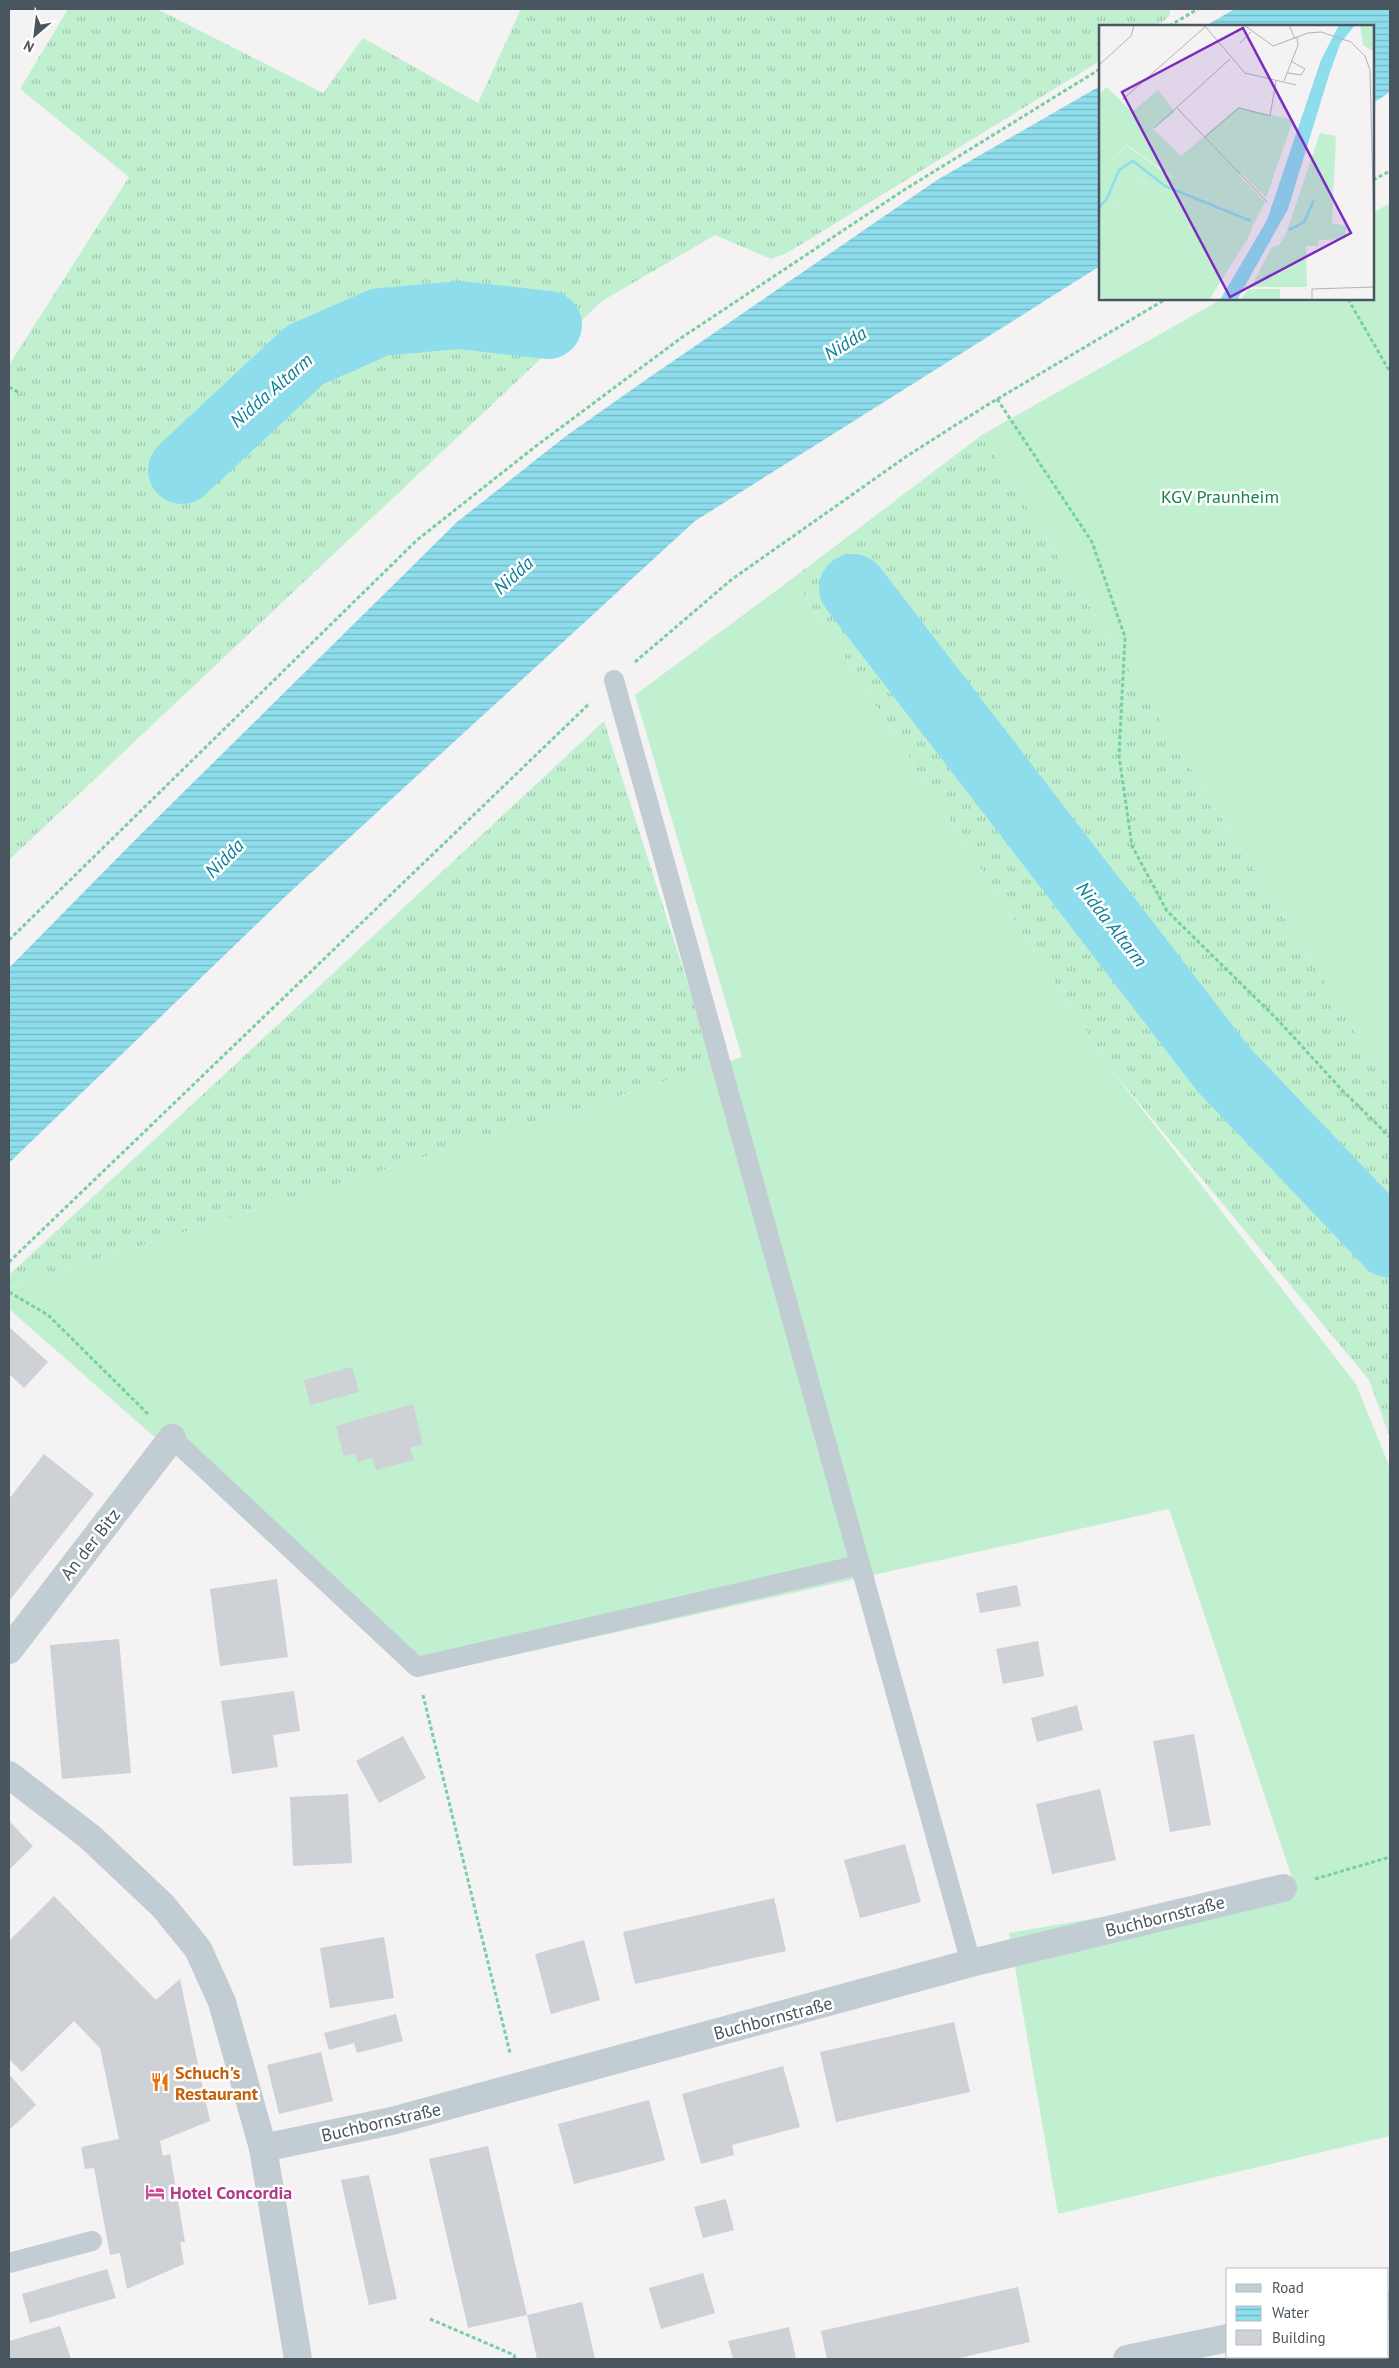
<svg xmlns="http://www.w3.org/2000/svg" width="1399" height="2368" font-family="'PT Sans',sans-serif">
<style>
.grass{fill:url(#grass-tufts)}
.garden{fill:#c1f0d1}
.water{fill:url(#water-rules)}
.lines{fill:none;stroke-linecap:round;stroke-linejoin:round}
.river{stroke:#8edded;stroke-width:68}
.building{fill:#ced1d6}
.path{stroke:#78cfa1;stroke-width:3;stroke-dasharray:4 2.5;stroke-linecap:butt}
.lane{stroke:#c2ccd3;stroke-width:20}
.street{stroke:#c2ccd3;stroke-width:28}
.labels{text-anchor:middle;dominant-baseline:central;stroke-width:5;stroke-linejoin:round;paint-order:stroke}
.park-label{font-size:18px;fill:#178349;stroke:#fff}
.street-label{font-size:18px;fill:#49565f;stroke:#fff}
.food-label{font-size:18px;font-weight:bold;fill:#c56008;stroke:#fff;text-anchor:start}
.hotel-label{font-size:18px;font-weight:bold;fill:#b23c85;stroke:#fff;text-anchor:start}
.water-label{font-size:19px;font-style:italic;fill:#0c8098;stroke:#fff}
.inset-river{fill:none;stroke:#8edded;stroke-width:2.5}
.inset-road{fill:none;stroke:#b0b4b7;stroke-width:1}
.view{fill:#7b2cbf;fill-opacity:0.15;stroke:#7b2cbf;stroke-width:2.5}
.inset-edge{fill:none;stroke:#49565f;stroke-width:2.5}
</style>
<defs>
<pattern id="grass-tufts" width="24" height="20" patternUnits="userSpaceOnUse" patternTransform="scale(1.25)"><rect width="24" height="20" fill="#c1f0d1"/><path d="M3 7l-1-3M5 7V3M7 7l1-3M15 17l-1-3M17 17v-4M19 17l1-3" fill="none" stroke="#9fc5ad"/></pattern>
<pattern id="water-rules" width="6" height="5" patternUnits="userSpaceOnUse" patternTransform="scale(1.25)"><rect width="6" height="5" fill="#8edded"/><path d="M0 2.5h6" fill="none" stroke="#76b6c3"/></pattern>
</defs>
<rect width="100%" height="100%" fill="#f4f2f2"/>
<g class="grass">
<path d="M68,9h89l166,84 40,-55 115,65 43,-94h649v6l-12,11h-58v35l-313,192 -16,6 -56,-24 -113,66 -593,559v-495l120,-188 -109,-88z"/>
<path d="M982,435l408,652v351l-21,-58 -259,-312 -317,-490z"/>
<path d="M604,721l110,345 -705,221v-12z"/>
</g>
<g class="garden">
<path d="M1390,203v884l-408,-652 240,-136h151v-86z"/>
<path d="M793,578l317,490 246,316 34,84v668l-332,78 -49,-281 285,-49 -125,-375 -744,166 -416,-366v-22l733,-230 -107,-362z"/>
</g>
<g class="water">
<path d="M1235,9h155v83l-17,11v-77h-168z"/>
<path d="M1100,86v180l-405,255 -407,373 -279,269v-195l127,-129 321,-317 109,-86 81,-57 290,-199z"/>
</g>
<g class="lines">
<g class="river">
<path d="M182,470l123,-115 75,-33 80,-7 88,10"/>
<path d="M853,588l371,482 166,174"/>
</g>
</g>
<g class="building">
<path d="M9,1327l39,35 -24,26 -15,-14z"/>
<path d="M352,1367l7,25 -49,13 -6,-25z"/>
<path d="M413,1404l10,40 -13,4 4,12 -38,10 -4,-12 -14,4 -3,-8 -11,2 -8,-30z"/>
<path d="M44,1454l50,40 -85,107v-102z"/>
<path d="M277,1579l11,78 -68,9 -10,-77z"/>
<path d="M1017,1585l4,21 -41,7 -4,-20z"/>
<path d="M119,1639l12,134 -69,6 -12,-134z"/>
<path d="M1038,1641l6,35 -41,8 -7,-35z"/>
<path d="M294,1691l6,40 -27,4 5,32 -46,7 -11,-73z"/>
<path d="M1077,1705l6,25 -46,12 -6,-24z"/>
<path d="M1194,1734l17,91 -41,7 -17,-91z"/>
<path d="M403,1736l23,42 -47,25 -23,-42z"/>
<path d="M1100,1789l16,71 -64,14 -16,-70z"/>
<path d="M348,1794l4,69 -59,3 -3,-69z"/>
<path d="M9,1821l24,25 -24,24z"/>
<path d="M905,1844l16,58 -61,16 -16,-58z"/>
<path d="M54,1896l102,104 24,-21 30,142 -50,20 3,15 7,-2 15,88h-5l4,22 -57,25 -7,-36 -10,2 -16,-87 -9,1 -4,-22 38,-8 -19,-91 -26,-27 -52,51 -13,-13v-118z"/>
<path d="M774,1898l12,53 -151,33 -12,-52z"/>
<path d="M384,1937l10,61 -64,10 -10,-60z"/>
<path d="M584,1940l16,60 -49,14 -16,-60z"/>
<path d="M396,2014l7,27 -46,12 -3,-10 -25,7 -5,-17z"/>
<path d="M954,2022l16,70 -134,30 -16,-70z"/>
<path d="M321,2052l12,49 -54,13 -12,-49z"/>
<path d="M783,2066l17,61 -68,18 2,10 -33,9 -19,-70z"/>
<path d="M9,2074l27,31 -27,25z"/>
<path d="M649,2100l16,60 -91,24 -16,-60z"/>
<path d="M488,2146l39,169 -59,13 -39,-169z"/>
<path d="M369,2175l28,124 -28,6 -28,-125z"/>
<path d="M726,2199l8,31 -31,8 -9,-31z"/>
<path d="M107,2269l9,29 -86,25 -8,-29z"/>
<path d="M703,2273l12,40 -54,16 -12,-41z"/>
<path d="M1018,2287l12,55 -75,17h-128l-6,-28z"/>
<path d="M582,2302l13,57h-58l-10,-44z"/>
<path d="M60,2326l11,33h-62v-18z"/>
<path d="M789,2327l7,32h-63l-5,-18z"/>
</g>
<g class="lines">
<g class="path">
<path d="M1169,26l29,-17"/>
<path d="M1373,180l17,-9"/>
<path d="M1348,299l42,73"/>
<path d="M9,387l9,5"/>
<path d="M997,399l95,143 33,95 -6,119 13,90 35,65 110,108 65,71 48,47"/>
<path d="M635,662l96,-82 176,-124 77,-49 182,-108"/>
<path d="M9,940l408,-400 119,-94 145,-108 223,-148 196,-121"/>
<path d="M9,1262l581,-559"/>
<path d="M9,1292l39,23 101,100"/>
<path d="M423,1695l87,358"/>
<path d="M1315,1879l75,-22"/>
<path d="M430,2319l84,36 1,4"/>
</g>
<g class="lane">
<path d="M614,680l357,1283"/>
<path d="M172,1438l245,229 442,-102"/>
<path d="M9,2263l83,-22"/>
</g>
<g class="street">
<path d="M9,1650l163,-212"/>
<path d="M9,1775l81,62 73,69 35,43 24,53 41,146 35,211"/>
<path d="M263,2148l129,-27 579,-158 312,-75"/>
<path d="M1388,2305l2,-1"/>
<path d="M1127,2359l101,-21"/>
</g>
</g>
<defs>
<g id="restaurant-bare" transform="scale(1.5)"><path d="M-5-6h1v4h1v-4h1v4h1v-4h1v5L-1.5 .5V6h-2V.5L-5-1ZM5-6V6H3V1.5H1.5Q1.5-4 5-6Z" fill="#e8710a" stroke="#fff" stroke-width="2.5" paint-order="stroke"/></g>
<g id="hotel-bare" transform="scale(1.5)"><path d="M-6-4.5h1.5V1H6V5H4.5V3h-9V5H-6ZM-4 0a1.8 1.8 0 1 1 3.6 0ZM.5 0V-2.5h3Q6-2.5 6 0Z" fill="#d1479c" stroke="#fff" stroke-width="2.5" paint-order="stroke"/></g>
</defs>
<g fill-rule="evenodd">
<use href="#restaurant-bare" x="160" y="2082"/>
<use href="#hotel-bare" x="155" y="2192"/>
</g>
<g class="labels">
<g class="park-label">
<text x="1220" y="496">KGV Praunheim</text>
</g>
<g class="street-label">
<text transform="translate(90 1544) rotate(-52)">An der Bitz</text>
<text transform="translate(1165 1916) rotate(-14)">Buchbornstraße</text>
<text transform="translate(773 2018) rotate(-15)">Buchbornstraße</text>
<text transform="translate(381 2122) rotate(-13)">Buchbornstraße</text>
</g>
<g class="food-label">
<text x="175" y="2072">Schuch's<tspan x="175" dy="21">Restaurant</tspan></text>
</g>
<g class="hotel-label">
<text x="170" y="2192">Hotel Concordia</text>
</g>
<g class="water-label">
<text transform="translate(845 343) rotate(-32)">Nidda</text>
<text transform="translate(271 390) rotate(-41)">Nidda Altarm</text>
<text transform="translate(513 575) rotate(-42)">Nidda</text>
<text transform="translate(224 858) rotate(-45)">Nidda</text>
<text transform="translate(1112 924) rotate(52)">Nidda Altarm</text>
</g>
</g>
<g transform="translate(1099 25)">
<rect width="275" height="275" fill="#f4f2f2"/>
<path d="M194,95l-27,78 -25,-25zM221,108l16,3 -4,87 14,3 -1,13 -26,1 -1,6h-12l1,41h-56l21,-40 7,-2 7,-11zM28,121l43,30 36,15 50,28 -9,21 -115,-66 -16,32 -17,18v-53zM150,264h31v11h-40z" fill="#c1f0d1"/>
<path d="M261,0h14v27l-11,-7zM0,127l15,16 -15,23z" fill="#c1f0d1"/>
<path d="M8,62l25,25 26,-22 17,22 -22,17 28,27 57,-49 55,13 -54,55 26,27 -9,17 -86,-44 -43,-30 -24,23 -4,-5v-69zM33,149l115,66 -38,60h-103l-7,-4v-72l17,-18z" fill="#c1f0d1"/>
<path d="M240,0h16l-15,19 -11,31 -41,134 -51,91h-17l47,-80 54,-160z" fill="#8edded"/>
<path class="inset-river" d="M0,182l8,-8 12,-29 14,-9 32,25 86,35M190,205l15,-8 10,-22"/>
<path class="inset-road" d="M105,0l41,48 51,12M145,0l29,21 35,-13 13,-1 30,10 14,14 5,14 4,161M190,0l6,14M141,18l11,-11M0,40l32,-29 3,-11M189,48l13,2 4,-6 -14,-8M185,56l14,-36 -1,-8M23,75l83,-73M78,83l90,94M55,103l76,-69M106,112l34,-29 31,8 6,-35M213,275v-11l62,-2"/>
<path class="view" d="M144,3l108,205 -121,64 -108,-205z"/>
<rect width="275" height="275" class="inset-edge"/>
</g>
<rect width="1399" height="2368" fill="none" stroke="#49565f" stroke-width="20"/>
<rect x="1226" y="2268" width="162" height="90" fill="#ffffff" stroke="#b6bbbf"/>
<rect x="1236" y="2284" width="25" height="8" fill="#c2ccd3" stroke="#b6bbbf"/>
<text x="1272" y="2293" font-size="15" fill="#49565f">Road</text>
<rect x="1236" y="2306" width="25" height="15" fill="url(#water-rules)" stroke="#b6bbbf"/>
<text x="1272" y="2318" font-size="15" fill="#49565f">Water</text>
<rect x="1236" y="2330" width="25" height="15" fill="#ced1d6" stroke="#b6bbbf"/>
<text x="1272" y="2343" font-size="15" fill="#49565f">Building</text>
<g transform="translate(35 35) rotate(208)" stroke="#ffffff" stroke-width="4" paint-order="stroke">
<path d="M0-4L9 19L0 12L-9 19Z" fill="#49565f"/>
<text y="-8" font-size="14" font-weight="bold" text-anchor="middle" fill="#49565f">N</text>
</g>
</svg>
